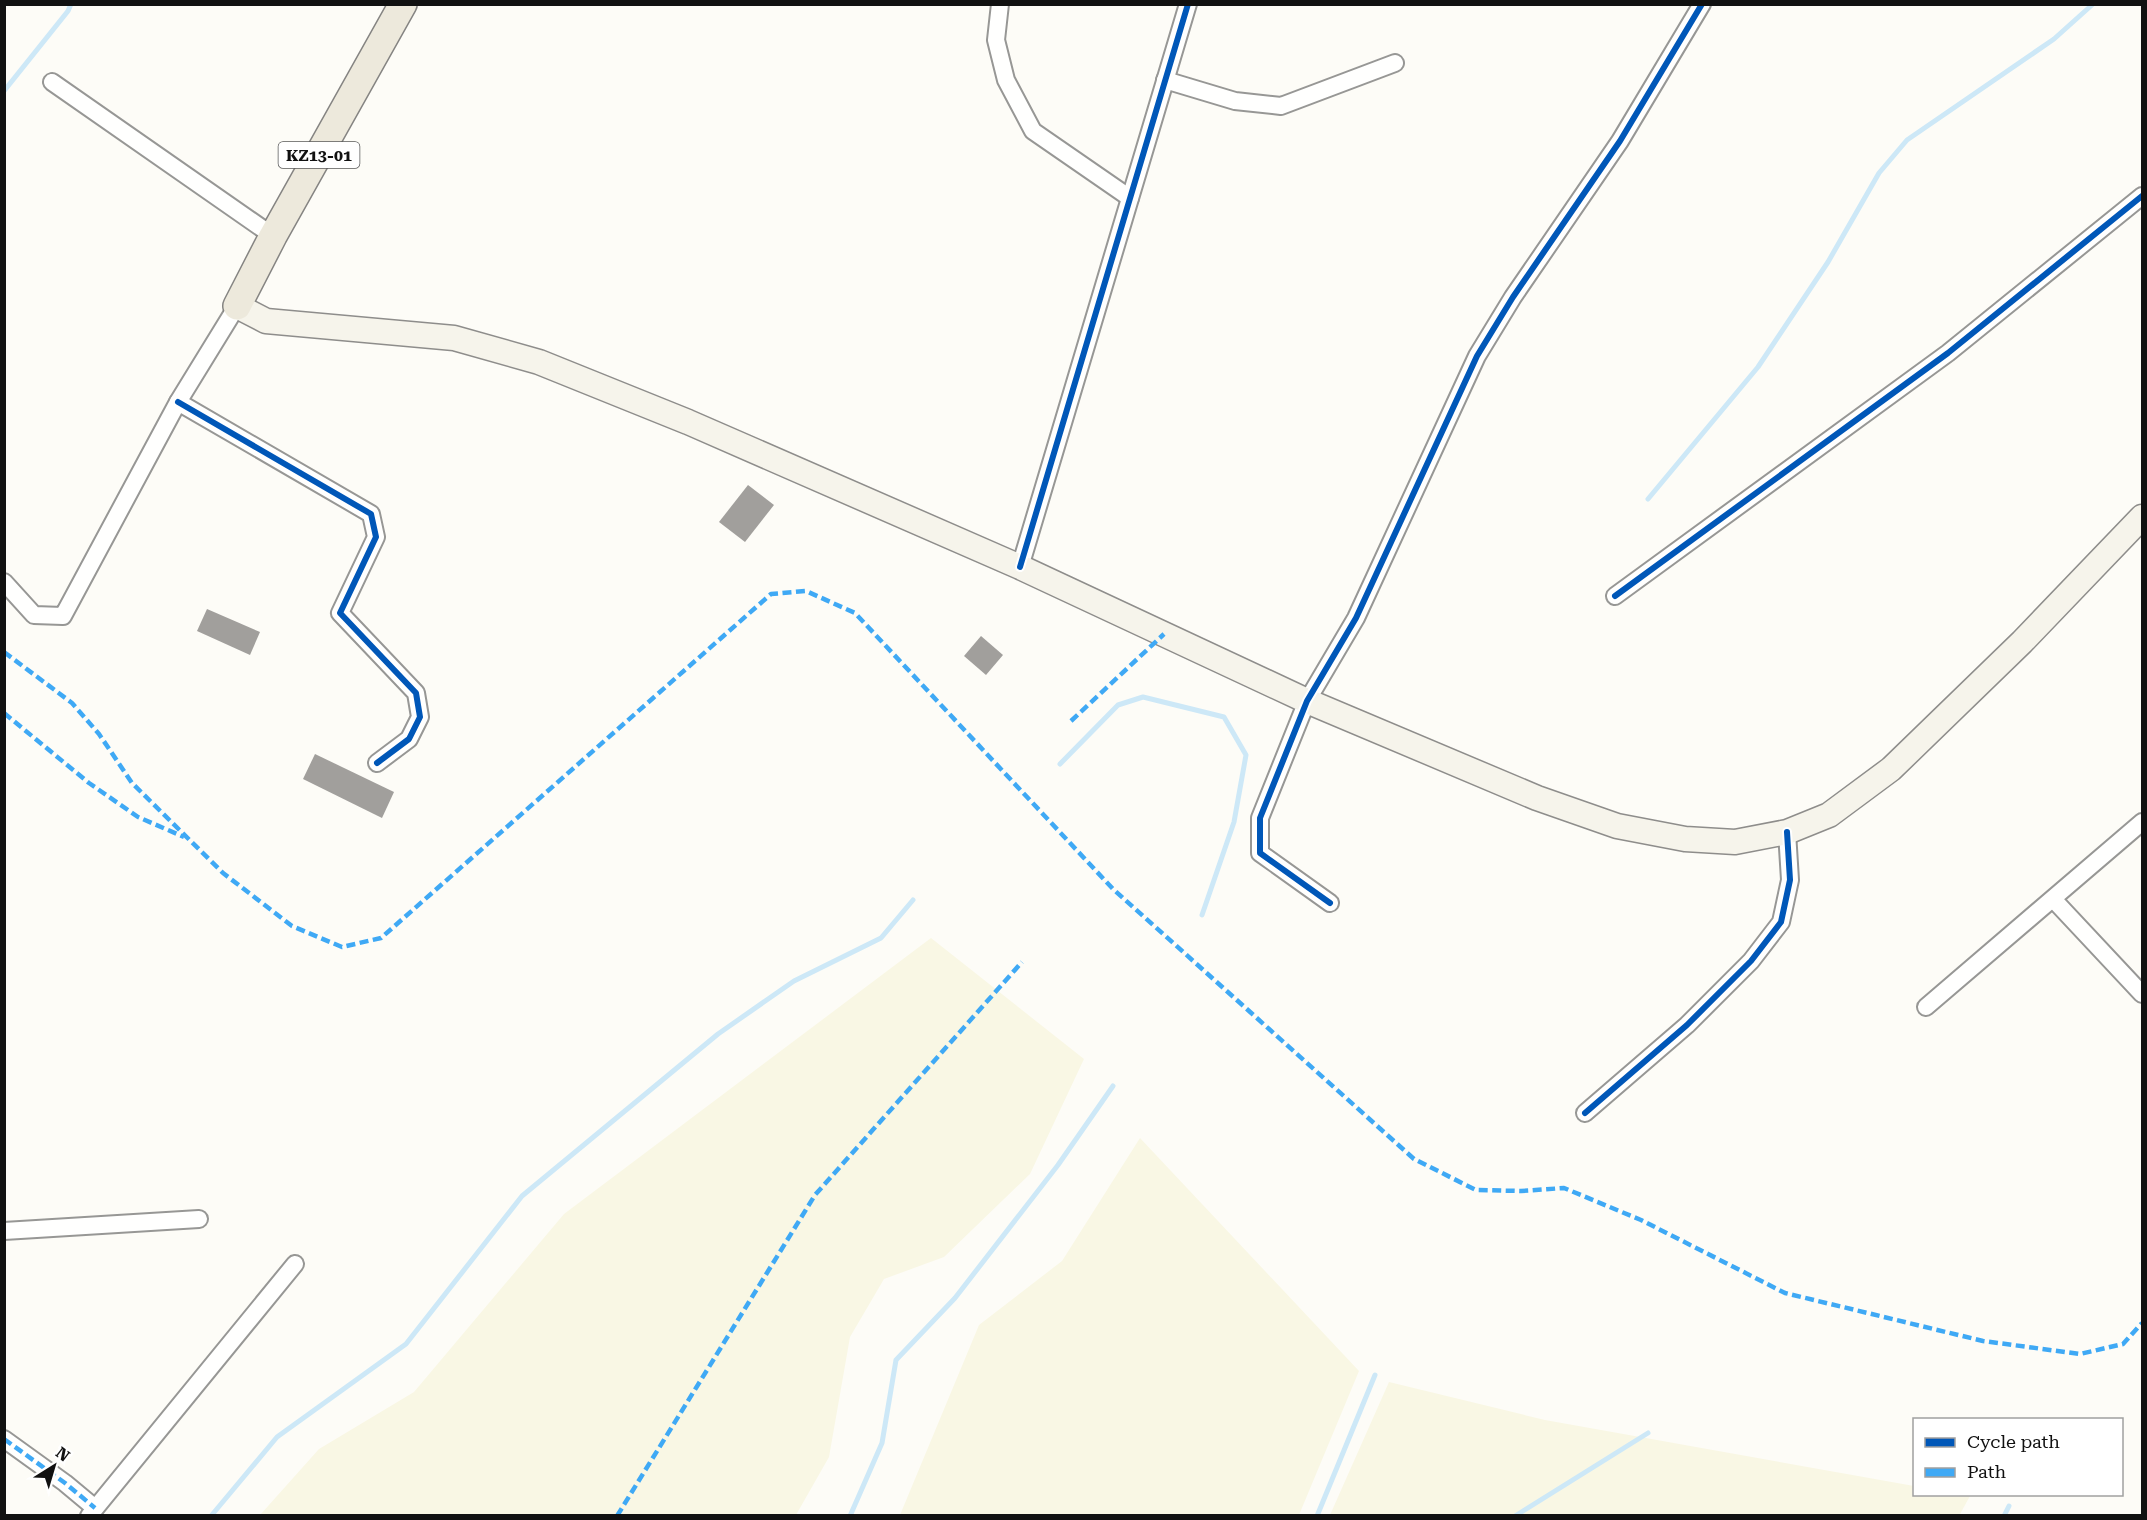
<svg xmlns="http://www.w3.org/2000/svg" width="2147" height="1520" font-family="'Roboto Serif',serif">
<style>
.farmland{fill:#f9f7e4}
.lines{fill:none;stroke-linecap:round;stroke-linejoin:round}
.stream{stroke:#cde8f7;stroke-width:5}
.building{fill:#a19f9c}
.street-casing{stroke:#979795;stroke-width:20}
.secondary-casing{stroke:#8e8d8b;stroke-width:27}
.primary-casing{stroke:#858482;stroke-width:30}
.street{stroke:#fffffe;stroke-width:16}
.secondary{stroke:#f6f4eb;stroke-width:24}
.primary{stroke:#ede9dc;stroke-width:27}
.quiet{stroke:#3fa9f5;stroke-width:4.5;stroke-dasharray:9 4.5;stroke-linecap:butt}
.cycleway-casing{stroke:#fff;stroke-width:10}
.cycleway{stroke:#0057b8;stroke-width:6}
.labels{text-anchor:middle;dominant-baseline:central;stroke-width:6;stroke-linejoin:round;paint-order:stroke}
.shield{fill:#fff;stroke:#585858;stroke-width:1.5}
.shield-label{font-size:16px;font-weight:bold;fill:#111}
</style>
<rect width="100%" height="100%" fill="#fdfcf7"/>
<g class="farmland">
<path d="M931,938l153,121 -54,115 -86,83 -60,22 -34,58 -21,120 -33,58h-536l59,-66 95,-57 150,-178z"/>
<path d="M1140,1138l219,233 -60,144h-399l79,-190 83,-64z"/>
<path d="M1389,1382l156,38 369,66v8l56,2 -11,20 -629,-1z"/>
</g>
<g class="lines">
<g class="stream">
<path d="M4,91l64,-80 3,-7"/>
<path d="M1648,499l110,-132 70,-105 51,-89 28,-33 147,-101 39,-35"/>
<path d="M1060,764l58,-59 25,-8 81,20 22,38 -12,67 -32,93"/>
<path d="M211,1516l66,-79 129,-93 116,-148 196,-162 76,-53 87,-43 32,-38"/>
<path d="M850,1516l32,-73 14,-83 59,-62 103,-133 55,-79"/>
<path d="M1317,1516l58,-141"/>
<path d="M1515,1516l133,-83"/>
<path d="M2004,1516l5,-10"/>
</g>
</g>
<g class="building">
<path d="M748,485l26,20 -29,37 -26,-20z"/>
<path d="M207,609l53,23 -10,23 -53,-24z"/>
<path d="M981,636l22,19 -17,20 -22,-19z"/>
<path d="M315,754l79,38 -12,26 -79,-39z"/>
</g>
<g class="lines">
<g class="street-casing">
<g id="street">
<path d="M1000,4l-4,36 10,40 27,51 97,67"/>
<path d="M1165,80l70,21 46,5 114,-43"/>
<path d="M52,82l221,154"/>
<path d="M178,402l193,112 5,23 -36,76 76,80 4,24 -11,22 -32,24"/>
<path d="M1020,567l168,-563"/>
<path d="M4,582l30,33 29,1 115,-214 59,-96"/>
<path d="M1615,596l333,-243 194,-157"/>
<path d="M2053,899l89,95"/>
<path d="M1330,903l-70,-50v-35l47,-117 49,-83 121,-262 36,-59 107,-156 82,-137"/>
<path d="M1926,1007l216,-185"/>
<path d="M1585,1113l102,-88 64,-64 30,-39 9,-42 -3,-48"/>
<path d="M4,1231l195,-12"/>
<path d="M4,1439l61,44 30,25"/>
<path d="M89,1516l206,-252"/>
</g>
</g>
<g class="secondary-casing">
<path id="secondary" d="M237,306l29,15 188,17 85,24 149,60 332,145 287,134 230,97 80,28 68,13 50,3 52,-10 42,-17 62,-46 131,-127 120,-125"/>
</g>
<g class="primary-casing">
<path id="primary" d="M237,306l36,-70 130,-232"/>
</g>
<use href="#street" class="street"/>
<use href="#secondary" class="secondary"/>
<use href="#primary" class="primary"/>
<g class="quiet">
<path d="M4,652l68,51 27,31 33,49 91,90 69,53 50,21 39,-9 390,-344 35,-3 49,22 258,276 301,270 62,31 45,1 43,-3 77,32 144,73 198,48 97,13 43,-10 19,-21"/>
<path d="M4,713l85,70 49,34 46,20"/>
<path d="M1071,721l93,-87"/>
<path d="M4,1439l61,44 30,25"/>
<path d="M617,1516l198,-321 207,-233"/>
</g>
<g class="cycleway-casing">
<g id="cycleway">
<path d="M178,402l193,112 5,23 -36,76 76,80 4,24 -11,22 -32,24"/>
<path d="M1020,567l168,-563"/>
<path d="M1615,596l333,-243 194,-157"/>
<path d="M1330,903l-70,-50v-35l47,-117 49,-83 121,-262 36,-59 107,-156 82,-137"/>
<path d="M1585,1113l102,-88 64,-64 30,-39 9,-42 -3,-48"/>
</g>
</g>
<use href="#cycleway" class="cycleway"/>
</g>
<g class="labels">
<rect class="shield" x="278.5" y="142" width="81" height="26" rx="4.5"/>
<g class="shield-label">
<text x="319" y="155">KZ13-01</text>
</g>
</g>
<rect width="2147" height="1520" fill="none" stroke="#111111" stroke-width="12"/>
<rect x="1913" y="1418" width="210" height="78" fill="#ffffff" stroke="#a0a0a0" stroke-width="1.5"/>
<rect x="1925" y="1438" width="30" height="9" fill="#0057b8" stroke="#a0a0a0" stroke-width="1.5"/>
<text x="1967" y="1448" font-size="18" fill="#111111">Cycle path</text>
<rect x="1925" y="1468" width="30" height="9" fill="#3fa9f5" stroke="#a0a0a0" stroke-width="1.5"/>
<text x="1967" y="1478" font-size="18" fill="#111111">Path</text>
<g transform="translate(54 1466) rotate(37)" stroke="#ffffff" stroke-width="4.5" paint-order="stroke">
<path d="M0-4.5L10 22L0 15L-10 22Z" fill="#111111"/>
<text y="-9" font-size="16" font-weight="bold" text-anchor="middle" fill="#111111">N</text>
</g>
</svg>
